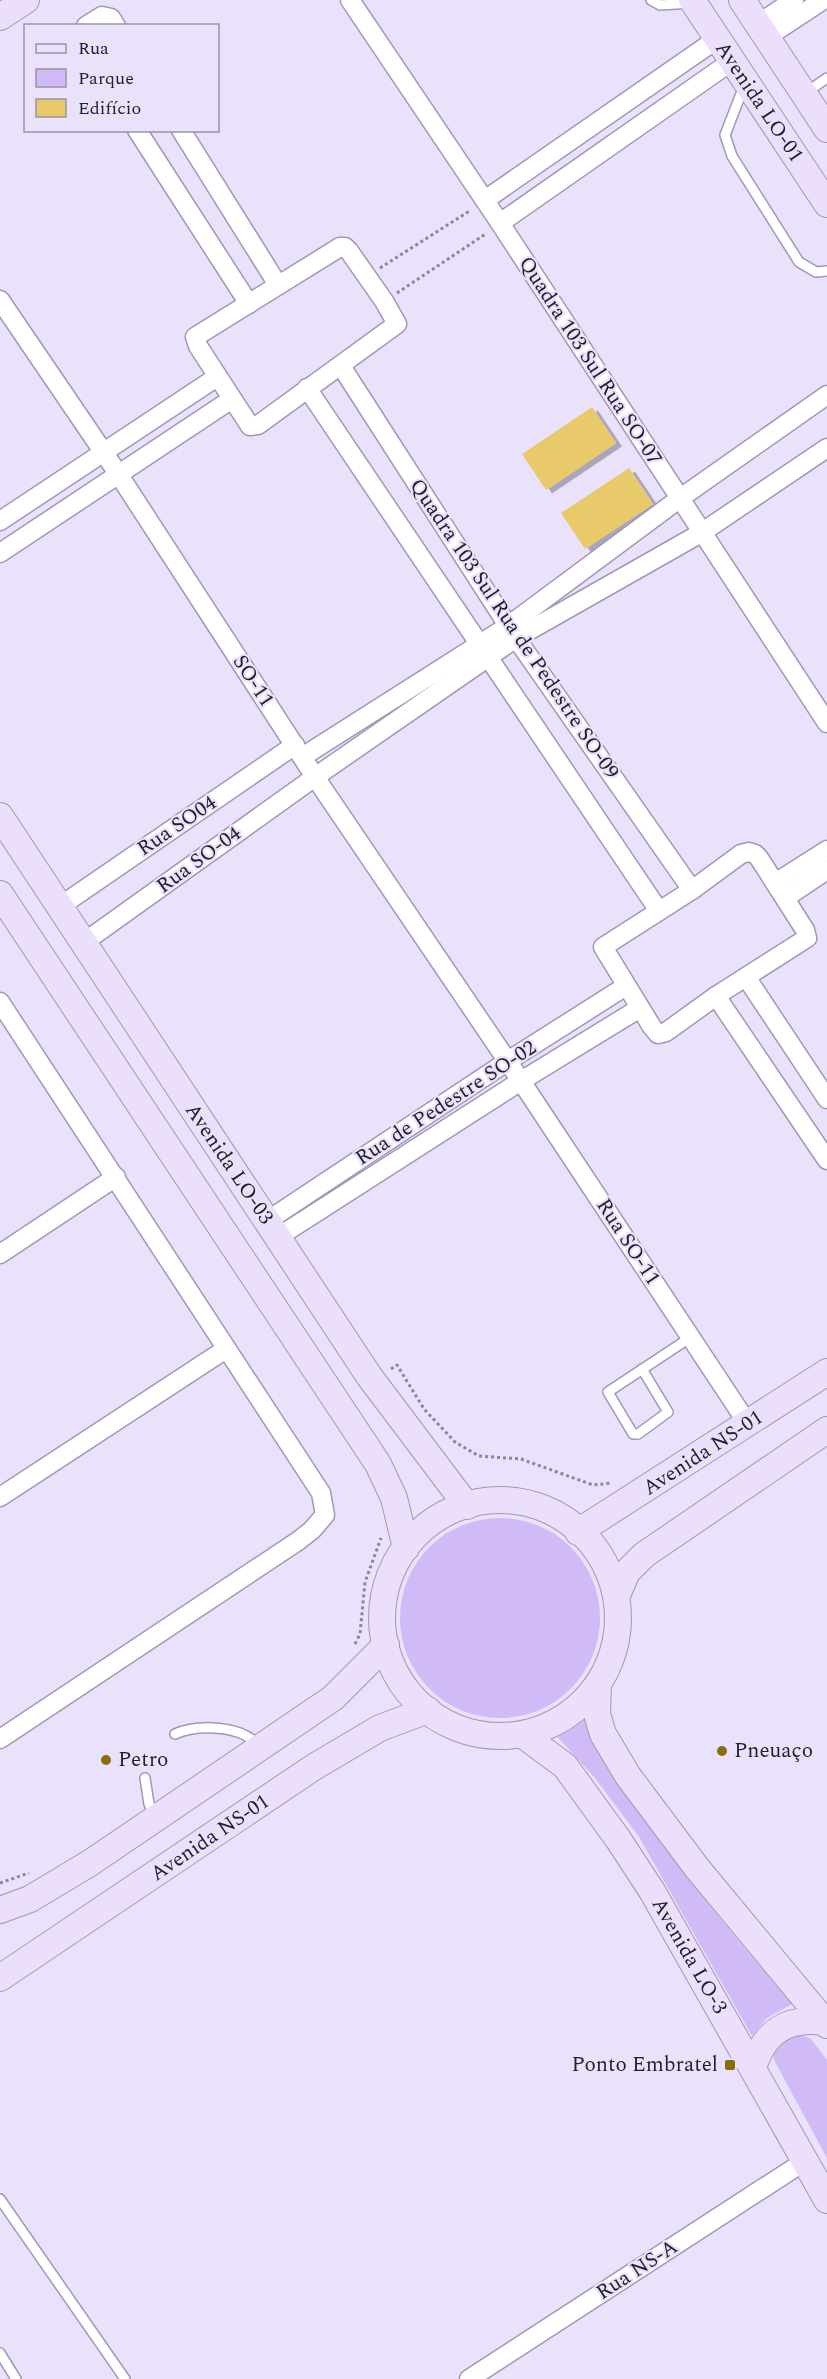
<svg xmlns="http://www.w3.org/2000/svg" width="827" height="2379" font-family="Spectral,serif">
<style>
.green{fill:#d1bbf6}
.building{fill:#e9ca6b;filter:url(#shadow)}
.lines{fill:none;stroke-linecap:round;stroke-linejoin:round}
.lane-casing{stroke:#a297b6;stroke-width:12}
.street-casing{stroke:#a297b6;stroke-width:21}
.secondary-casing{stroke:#a297b6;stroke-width:28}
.path{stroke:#8c8699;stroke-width:3;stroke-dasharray:3 3;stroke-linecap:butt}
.lane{stroke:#fff;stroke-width:9}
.street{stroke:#fff;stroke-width:18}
.secondary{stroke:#ebdffb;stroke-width:26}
.poi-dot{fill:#876d0c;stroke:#eae1fb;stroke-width:2}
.labels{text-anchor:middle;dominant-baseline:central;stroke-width:4.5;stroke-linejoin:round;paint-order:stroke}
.street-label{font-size:21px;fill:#221e2a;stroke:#eae1fb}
.poi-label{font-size:21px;fill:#221e2a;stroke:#eae1fb;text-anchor:start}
</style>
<defs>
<filter id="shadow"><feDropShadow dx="6" dy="3.5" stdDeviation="0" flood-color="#0004"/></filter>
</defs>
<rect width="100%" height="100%" fill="#eae1fb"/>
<g class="green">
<circle cx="500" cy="1618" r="100"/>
<path d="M583,1713c21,41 43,82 70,119 43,60 92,116 139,172l-25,14 -15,18 -113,-199 -44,-59 -41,-45z"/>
<path d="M799,2034l12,5 16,21v98l-53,-98 -1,-7 7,-12z"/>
</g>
<g class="building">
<path d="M592,407l24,36 -70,47 -24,-36z"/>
<path d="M629,468l24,36 -68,45 -24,-36z"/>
</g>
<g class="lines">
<g class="lane-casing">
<g id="lane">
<path d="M651,0l9,5 32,-2"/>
<path d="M744,86l-19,49 7,21 67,106 17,10 11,-1"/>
<path d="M804,94l23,-16"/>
<path d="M642,1369l26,43 -30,22h-5l-25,-42 3,-2 80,-53"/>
<path d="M175,1734c22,-10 68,-9 83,12"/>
<path d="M145,1778l4,26 6,12"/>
<path d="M0,2199l125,180"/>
<path d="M0,2353l16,26"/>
</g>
</g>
<g class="street-casing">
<g id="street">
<path d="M350,0l150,223 327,500"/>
<path d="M758,24l36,-24"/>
<path d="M86,26l16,-10 9,2 5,8"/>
<path d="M767,37l56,-37"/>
<path d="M137,130l112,174"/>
<path d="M181,130l97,155"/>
<path d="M485,200l232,-161"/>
<path d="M500,223l232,-162"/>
<path d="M340,247h5l4,4 35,50 13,23 -139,101 -8,1 -52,-80 -3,-9z"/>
<path d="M0,300l119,175 196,302 206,304 227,343"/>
<path d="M341,366l175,272 176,252"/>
<path d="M307,388l352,523"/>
<path d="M0,521l217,-144"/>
<path d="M0,553l232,-154"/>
<path d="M302,757l206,-131 171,-127 148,-104"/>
<path d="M749,852l6,2 4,4 46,72 2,8 -91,58 -50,36 -8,2 -6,-7 -49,-80 89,-57 49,-36z"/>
<path d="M775,883l52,-33"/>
<path d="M785,898l42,-28"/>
<path d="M59,907l236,-162"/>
<path d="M83,943l232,-166 201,-139 185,-105 126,-85"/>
<path d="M746,977l81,122"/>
<path d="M716,996l111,164"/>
<path d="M0,1002l321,491 4,22 -13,15 -14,11 -298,198"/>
<path d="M267,1221l241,-160 118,-75"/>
<path d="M278,1237l243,-156 119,-73"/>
<path d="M0,1254l116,-77"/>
<path d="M0,1497l226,-148"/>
<path d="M469,2379l336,-218"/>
</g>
</g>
<g class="secondary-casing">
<g id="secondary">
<path d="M692,0l135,204"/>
<path d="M742,0l85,129"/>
<path d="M0,17l26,-17"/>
<path d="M0,816l369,560 98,130"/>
<path d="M0,894l378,570 16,34 12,50"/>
<circle cx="500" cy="1618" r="118"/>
<path d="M578,1532l249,-160"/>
<path d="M618,1593l9,-21 17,-17 183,-125"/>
<path d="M598,1684l-1,30 6,20 25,42 69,92 130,157"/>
<path d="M523,1735l42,31 53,73 34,52 175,309"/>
<path d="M0,1910l30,-11 60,-36 243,-165 53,-53"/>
<path d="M0,1978l314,-211 66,-39 48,-18"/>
<path d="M753,2068c11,-36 34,-51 71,-46"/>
</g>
</g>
<g class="path">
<path d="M380,268l91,-58"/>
<path d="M397,293l90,-60"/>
<path d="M391,1369l6,-4 27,44 31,33 24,14 42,3 72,26 19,-2"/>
<path d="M355,1644l5,-10 5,-52 16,-44"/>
<path d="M0,1883l29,-10"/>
</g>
<use href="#lane" class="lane"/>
<use href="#street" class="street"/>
<use href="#secondary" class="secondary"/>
</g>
<g class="poi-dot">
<circle cx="722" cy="1751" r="6"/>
<circle cx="106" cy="1760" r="6"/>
<rect x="724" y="2059" width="12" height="12" rx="3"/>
</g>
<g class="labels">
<g class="street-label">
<text transform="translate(759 102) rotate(56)">Avenida LO-01</text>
<text transform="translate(590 361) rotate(57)">Quadra 103 Sul Rua SO-07</text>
<text transform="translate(514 629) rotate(56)">Quadra 103 Sul Rua de Pedestre SO-09</text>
<text transform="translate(253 681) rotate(57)">SO-11</text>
<text transform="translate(177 826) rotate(-34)">Rua SO04</text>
<text transform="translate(199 860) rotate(-36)">Rua SO-04</text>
<text transform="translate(446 1103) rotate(-33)">Rua de Pedestre SO-02</text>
<text transform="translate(229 1164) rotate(56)">Avenida LO-03</text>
<text transform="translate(628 1242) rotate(57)">Rua SO-11</text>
<text transform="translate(703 1453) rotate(-33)">Avenida NS-01</text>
<text transform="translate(210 1838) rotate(-34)">Avenida NS-01</text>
<text transform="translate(689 1956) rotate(60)">Avenida LO-3</text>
<text transform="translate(637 2270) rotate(-33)">Rua NS-A</text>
</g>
<g class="poi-label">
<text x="734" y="1751">Pneuaço</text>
<text x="118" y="1760">Petro</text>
<text x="718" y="2065" text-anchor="end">Ponto Embratel</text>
</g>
</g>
<rect x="24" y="24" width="195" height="108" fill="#eae1fb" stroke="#9a93a7" stroke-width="1.5"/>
<rect x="36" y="44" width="30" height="9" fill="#ebdffb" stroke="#9a93a7" stroke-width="1.5"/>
<text x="78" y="54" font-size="18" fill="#221e2a">Rua</text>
<rect x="36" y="69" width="30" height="18" fill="#d1bbf6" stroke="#9a93a7" stroke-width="1.5"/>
<text x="78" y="84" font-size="18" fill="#221e2a">Parque</text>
<rect x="36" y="99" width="30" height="18" fill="#e9ca6b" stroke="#9a93a7" stroke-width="1.5"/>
<text x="78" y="114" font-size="18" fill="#221e2a">Edifício</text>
</svg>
